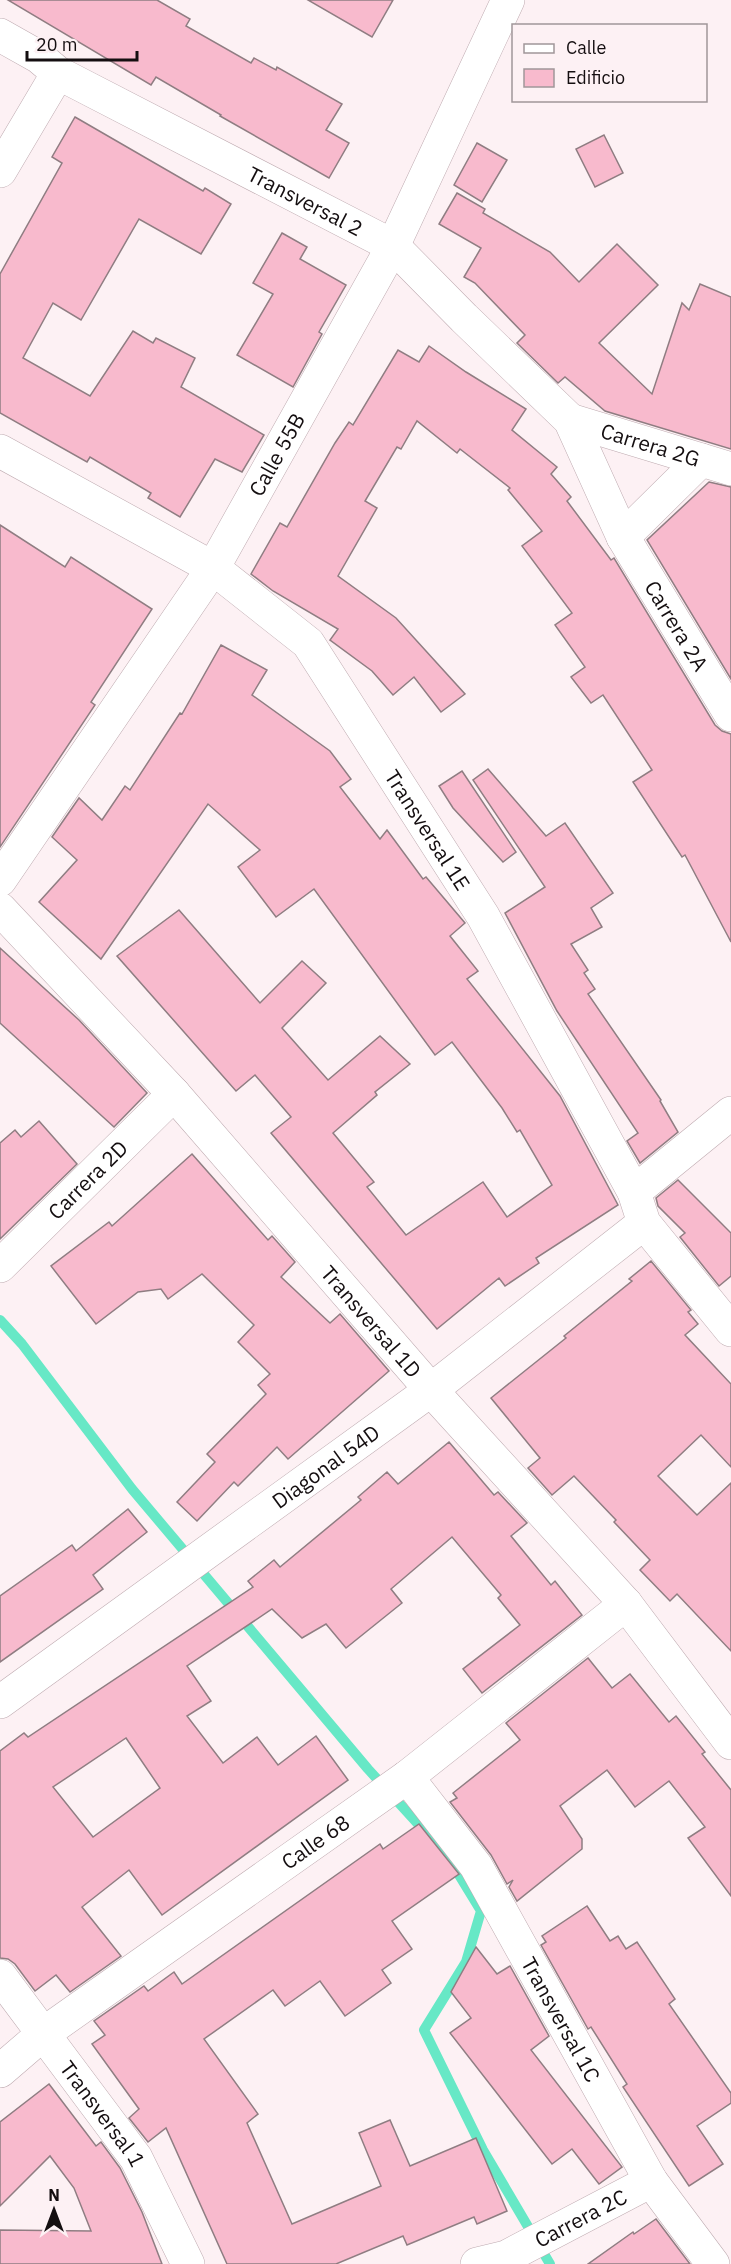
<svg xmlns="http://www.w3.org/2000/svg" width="731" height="2264" font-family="'IBM Plex Sans',sans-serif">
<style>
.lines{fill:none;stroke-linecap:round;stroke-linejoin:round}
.stream{stroke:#67e8c6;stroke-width:10}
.building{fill:#f8bacd;stroke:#8f7d82;stroke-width:1.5;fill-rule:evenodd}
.street-casing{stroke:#bfabb1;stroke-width:34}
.street{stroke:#fff;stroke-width:33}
.labels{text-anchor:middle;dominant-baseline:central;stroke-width:4.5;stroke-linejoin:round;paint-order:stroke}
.street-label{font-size:21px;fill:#140e10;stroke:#fdf1f4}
</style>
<rect width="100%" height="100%" fill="#fdf1f4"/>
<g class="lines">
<path class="stream" d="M0,1320l22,24 110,145 236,280 80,88 33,54 -15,51 -42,68 59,120 67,114"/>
</g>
<g class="building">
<path d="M8,0h149l33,19 -4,7 65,37 3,-5 22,12 1,-3 65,37 -16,26 23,13 -20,35 -109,-62 1,-1 -65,-38 -5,8z"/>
<path d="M308,0h85l-21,37z"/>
<path d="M75,117l128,74 2,-3 26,16 -30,50 -62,-35 -58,101 -28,-17 -30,55 67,38 43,-65 20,12 3,-5 39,20 -14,29 83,48 -22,37 -27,-13 -35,58 -32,-19 3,-5 -61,-36 -3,5 -87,-49v-139l62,-111 -10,-6z"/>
<path d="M604,135l19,38 -28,14 -19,-38z"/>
<path d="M477,143l30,17 -25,42 -28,-17z"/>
<path d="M457,193l28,16 -2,4 67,39 29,30 38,-38 41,41 -59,58 53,51 30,-91 7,7 11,-26 31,13v152l-126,-38 -40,-34 -7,6 -41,-40 8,-8 -50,-52 -11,-6 17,-29 -42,-24z"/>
<path d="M282,233l25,14 -7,12 46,26 -27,47 3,2 -29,53 -56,-32 36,-61 -20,-11z"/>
<path d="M429,346l37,26 60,37 -14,21 45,37 -6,7 20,23 -4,4 44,59 3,-2 101,167 7,6 9,3v208l-46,-87 -3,2 -49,-75 19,-12 -49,-75 -12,8 -20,-26 14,-10 -30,-42 17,-12 -50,-67 20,-15 -34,-41 2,-2 -50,-39 -3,4 -40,-32 -16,28 -4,-2 -32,54 12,7 -39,68 58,42 69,76 -24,18 -27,-35 -21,18 -21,-24 -42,-31 8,-11 -65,-38 -22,-17 29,-51 7,4 48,-84 14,-21 4,3 45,-75 21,12z"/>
<path d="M709,482l22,5v192l-84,-139z"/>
<path d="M0,525l65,42 6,-10 81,52 -61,93 4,3 -95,142z"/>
<path d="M221,645l46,25 -15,25 78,56 21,28 -11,8 40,52 7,-9 36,49 3,-2 39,46 -15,13 28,35 -11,8 93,117 58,109 -82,53 3,5 -34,23 -6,-8 -62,51 -166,-196 20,-16 -36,-42 -19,16 -119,-135 62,-46 81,93 42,-42 24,22 -44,45 46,52 52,-44 30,28 -35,28 2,3 -44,38 41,49 -7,5 39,48 77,-53 24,35 45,-32 -32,-55 -3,2 -15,-24 -50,-66 -17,13 -121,-166 -38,28 -38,-50 22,-17 -52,-46 -107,155 -62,-57 38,-42 -25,-23 27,-39 23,22 23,-34 5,4 50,-77 2,1z"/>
<path d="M488,769l58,67 19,-13 48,70 -22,15 11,19 -31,17 17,26 -4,3 11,16 -7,5 73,106 -1,1 18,31 -38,31 -13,-22 11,-8 -81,-122 -52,-98 40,-26 -72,-107z"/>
<path d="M462,771l54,81 -13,10 -50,-54 -14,-22z"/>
<path d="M0,948l79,72 68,73 -33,34 -114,-104z"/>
<path d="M39,1121l38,43 -77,75v-96l15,-13 6,7z"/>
<path d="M192,1154l76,86 4,-4 23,26 -14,15 49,46 10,-9 49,57 -101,88 -11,-12 -39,39 -4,-4 -37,39 -20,-19 38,-40 -8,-8 59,-60 -8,-9 12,-11 -32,-32 16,-17 -52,-51 -34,25 -7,-10 -23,3 -42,32 -45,-58 58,-44 3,4z"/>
<path d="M678,1180l53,53v43l-12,10 -39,-49 5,-4 -27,-27 -2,-8z"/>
<path d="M651,1261l40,49 -3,2 10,12 -13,11 46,49v83l-30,-32 -43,41 39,39 34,-32v168l-54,-57 -7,7 -30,-31 10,-10 -36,-38 2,-2 -42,-44 -22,19 -24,-27 12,-10 -49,-60 75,-60 -2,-2 68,-55 -3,-2z"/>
<path d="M449,1442l45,53 4,-3 29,31 -16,13 40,49 4,-4 27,34 -100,78 -19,-24 57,-44 -22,-27 3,-3 -49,-58 -61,52 11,14 -56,45 -20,-24 -24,14 -30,-29 -85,57 24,35 -24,15 36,47 34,-26 21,28 38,-29 32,44 -186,135 -33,-45 -47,37 39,49 -51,36 -14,-17 -21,16 -20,-27 -7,-5 -8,-1v-207l24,-18 4,4 225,-150 -5,-6 26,-21 6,7 81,-67 -3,-3 29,-25 11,12zM126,1738l34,50 -67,49 -40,-50z"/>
<path d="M128,1509l19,23 -54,43 10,14 -103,73v-66l72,-51 4,6z"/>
<path d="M588,1658l24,30 18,-14 39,48 7,-6 29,36 -3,2 29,36v106l-43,-58 17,-11 -36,-46 -34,26 -28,-37 -47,36 22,33v10l-65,52 -8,-14 4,-7 -6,4 -16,-29 -41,-53 7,-4 -4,-5 67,-53 -14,-17z"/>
<path d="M419,1824l40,50 -67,47 20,28 -30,21 9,13 -46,33 -25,-35 -35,25 -12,-16 -69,49 54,75 -11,9 45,101 89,-38 -22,-53 31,-13 20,46 66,-28 31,73 -30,13 -3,-7 -67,28 -4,-9 -67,28h-109l-61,-136 -18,14 -19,-24 10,-9 -47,-65 13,-9 -11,-14 50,-35 4,5 26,-19 8,12 198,-140 3,5z"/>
<path d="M587,1906l23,35 8,-5 8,13 11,-7 38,57 -6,5 62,89v10l-34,23 26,38 -34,22 -66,-99 4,-3 -36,-57 -3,2 -47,-84 5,-3 -4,-6z"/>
<path d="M476,1947l21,27 13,-8 39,70 -18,14 91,117 -23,17 -27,-35 -20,15 -102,-131 21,-15 -20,-26z"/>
<path d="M49,2084l47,62 5,-4 19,26 22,44 20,52h-162v-34l91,1 -17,-43 -24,-32 -50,50v-84z"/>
<path d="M656,2219l34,45h-102l45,-32 1,2z"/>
</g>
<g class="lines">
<g class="street-casing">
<g id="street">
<path id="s1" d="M0,35l39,22 19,16 335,173 71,72 106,102 53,117 108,178"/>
<path d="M0,171l58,-98"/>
<path id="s2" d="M570,420l161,49"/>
<path id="s3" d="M0,451l213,117 95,75 175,273 151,276 10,31 87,107"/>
<path d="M623,537l78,-77"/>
<path id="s4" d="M0,880l213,-312 180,-322 115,-246"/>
<path id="s5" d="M0,909l174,185 257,296 195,214 105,139"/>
<path d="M634,1192l97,-79"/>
<path id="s6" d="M0,1266l174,-172"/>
<path id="s7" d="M0,1702l431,-312 213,-167"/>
<path id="s8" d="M407,1777l69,89 175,315 62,83"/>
<path id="s9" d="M0,1976l136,182 52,106"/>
<path id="s10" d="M0,2071l43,-37 364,-257 219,-173"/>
<path id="s11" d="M477,2264l29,-7 145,-76"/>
</g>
</g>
<use href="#street" class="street"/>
</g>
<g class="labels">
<g class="street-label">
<text stroke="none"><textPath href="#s1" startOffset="348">Transversal 2</textPath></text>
<text stroke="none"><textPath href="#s2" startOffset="84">Carrera 2G</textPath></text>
<text stroke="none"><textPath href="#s4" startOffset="508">Calle 55B</textPath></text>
<text stroke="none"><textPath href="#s1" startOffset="927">Carrera 2A</textPath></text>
<text stroke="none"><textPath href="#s3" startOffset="586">Transversal 1E</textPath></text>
<text stroke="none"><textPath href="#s6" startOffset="123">Carrera 2D</textPath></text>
<text stroke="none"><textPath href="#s5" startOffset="555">Transversal 1D</textPath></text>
<text stroke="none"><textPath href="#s7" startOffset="402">Diagonal 54D</textPath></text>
<text stroke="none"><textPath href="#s10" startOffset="390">Calle 68</textPath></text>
<text stroke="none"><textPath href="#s8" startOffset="288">Transversal 1C</textPath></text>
<text stroke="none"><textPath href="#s9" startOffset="172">Transversal 1</textPath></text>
<text stroke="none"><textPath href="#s11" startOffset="114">Carrera 2C</textPath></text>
</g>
</g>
<rect x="512" y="24" width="195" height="78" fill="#fdf1f4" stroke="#a09699" stroke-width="1.5"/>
<rect x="524" y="44" width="30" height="9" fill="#ffffff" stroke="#a09699" stroke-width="1.5"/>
<text x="566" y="54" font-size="18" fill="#140e10">Calle</text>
<rect x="524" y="69" width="30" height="18" fill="#f8bacd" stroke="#a09699" stroke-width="1.5"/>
<text x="566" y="84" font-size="18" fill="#140e10">Edificio</text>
<g transform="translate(54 2210)" stroke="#fdf1f4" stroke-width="4.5" paint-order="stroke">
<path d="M0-4.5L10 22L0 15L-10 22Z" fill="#140e10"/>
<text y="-9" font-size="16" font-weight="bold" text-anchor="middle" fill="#140e10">N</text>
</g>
<path d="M27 51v9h110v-9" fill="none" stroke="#140e10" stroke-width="3"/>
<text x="36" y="51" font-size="18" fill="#140e10" stroke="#fdf1f4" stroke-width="4.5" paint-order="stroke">20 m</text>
</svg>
